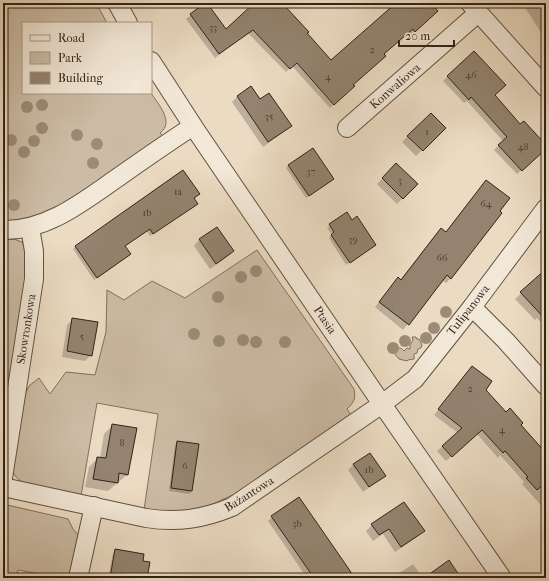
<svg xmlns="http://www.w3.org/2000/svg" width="549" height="581" font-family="'IM FELL French Canon',serif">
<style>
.green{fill:#ccbca5;stroke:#80705e}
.shadow{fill:#0003}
.building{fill:#93836f;stroke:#332316}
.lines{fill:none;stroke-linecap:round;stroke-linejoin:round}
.minor-casing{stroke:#615141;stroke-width:20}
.minor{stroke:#f2e8d7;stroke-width:18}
.tree{fill:#9b8b77}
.labels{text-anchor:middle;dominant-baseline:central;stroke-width:3;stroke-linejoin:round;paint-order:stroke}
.number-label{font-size:10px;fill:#4b3b2c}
.street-label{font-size:12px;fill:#332316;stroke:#f2e8d7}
</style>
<rect width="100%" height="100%" fill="#ebdbc2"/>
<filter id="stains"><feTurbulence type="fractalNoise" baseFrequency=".005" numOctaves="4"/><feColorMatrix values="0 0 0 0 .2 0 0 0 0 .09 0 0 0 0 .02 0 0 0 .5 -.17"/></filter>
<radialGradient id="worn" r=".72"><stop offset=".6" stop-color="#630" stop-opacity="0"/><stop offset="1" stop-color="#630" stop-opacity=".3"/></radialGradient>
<g class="green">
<path d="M3,3h93l11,20h-84v70h128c7,11 24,29 9,40l4,4 -95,67 -30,15 -36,5z"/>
<path d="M3,239h11l8,3 5,11 2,22 -26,157v-29l2,-13h-2z"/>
<path d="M257,250l97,139c2,10 0,13 -7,20l4,6 -110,76 -32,15 -36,7 -29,-3 14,-96 -61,-11 -16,93 -55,-12c-9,-5 -13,-8 -14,-18l12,-69 5,-11 10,-8 11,16 16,-22 29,3 11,-43 1,-42 17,10 28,-19 33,17z"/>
<path d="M412,337h4l1,2h2l3,6 -1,3 -3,1 -1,4 -3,1v5l-6,1 -1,1 -8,-2 -5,-6 1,-4c4,-2 7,-1 9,2l3,-3 3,1v-4l3,-5z"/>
<path d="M3,504l65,15 5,10 7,8 -9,41h-7l-3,-4 -10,2 -33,-6 -2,8h-13z"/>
</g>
<g class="shadow">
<path d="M206,3l20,28 30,-28h17l33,30 25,29 58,-52 -7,-7h48l3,12 -23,20 -2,-3 -25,22 -31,31 -3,5 -19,18 -38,-42 -6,6 -38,-39 -33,25 -29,-39z"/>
<path d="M516,3h30v29l-4,2 -18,-28 -4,3z"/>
<path d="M474,52l20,43 26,31 26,20 -4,5 -25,23 -23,-24 9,-9 -36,-40 -3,2 -21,-22z"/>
<path d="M237,97l23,4 31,24 -6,6 -22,16 -31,-45z"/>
<path d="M431,114l13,14 -28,28 -14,-14z"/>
<path d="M396,164l21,20 -20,20 -20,-20z"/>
<path d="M289,165l41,17 -24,16 -20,-30z"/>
<path d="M486,181l-35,97 -5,5 -5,-3 -38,50 -28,-23 18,-23 5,-5 2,1 36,-46 5,-5 4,4z"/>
<path d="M199,194l-6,5 1,7 -44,30 -3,-5 -23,15 3,11 -33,23 -21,-31 3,-3z"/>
<path d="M346,214l26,33 -26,18 -17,-27 3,-3 -5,-7z"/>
<path d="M217,228l16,23 -6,6 -17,12 -16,-23 5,-6z"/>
<path d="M545,271l1,1v56l-9,-10 -2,2 -20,-21z"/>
<path d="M73,319l18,36 -6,6 -23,-4 5,-32z"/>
<path d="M472,367l12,23 62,64v57l-24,-27 2,-2 -24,-27 -2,3 -21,-24 -31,27 -9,-10 21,-18 -24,-18z"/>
<path d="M113,425l15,49 -20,17 -23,-4 4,-20 9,-9h2l4,-24z"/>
<path d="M178,442l20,3 -6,46 -3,3 -20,-3 6,-46z"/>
<path d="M354,464l30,11 -6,6 -15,11 -15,-22z"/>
<path d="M272,517l82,61h-47l-39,-57z"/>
<path d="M372,525l51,6 -6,6 -22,15 -12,-18 -10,7 -7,-10z"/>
<path d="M116,550l26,12 4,16h-38l5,-25z"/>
<path d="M413,564l10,14h-28l3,-4z"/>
</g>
<g class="building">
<path d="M205,3h2l19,26 28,-26h28l27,29 -2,1 24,27 65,-57h35l7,8 -23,21 -2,-3 -29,25 2,2 -33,29 2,1 -21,19 -37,-42 -7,6 -37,-39 -34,24 -29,-40z"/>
<path d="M474,51l32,34 -11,10 25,29 4,-3 22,24v4l-24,22 -24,-26 9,-8 -36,-40 -2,3 -22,-24z"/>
<path d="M251,86l9,13 9,-6 23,33 -24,16 -31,-46z"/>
<path d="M431,113l15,15 -23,23 -16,-15z"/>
<path d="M313,148l21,31 -25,17 -21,-31z"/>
<path d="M396,163l22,21 -15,15 -21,-21z"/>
<path d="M183,170l17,24 -6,4 4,6 -45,30 -3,-5 -25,17 6,8 -34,24 -22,-32z"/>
<path d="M486,180l24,18 -10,13 2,2 -51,66 -4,-4 -38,50 -30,-23 19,-25 3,3 40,-52 5,4z"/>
<path d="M347,212l5,8 5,-4 19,29 -26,18 -19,-28 3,-3 -5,-8z"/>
<path d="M217,227l17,24 -18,13 -17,-25z"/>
<path d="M546,269v51l-26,-28z"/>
<path d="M72,318l26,4 -6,34 -25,-5z"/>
<path d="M472,366l20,15 -6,9 20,22 4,-4 13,15 -2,2 25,28v29l-9,8 -11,-12 2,-1 -23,-26 -2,2 -21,-23 -30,27 -10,-11 20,-18 -24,-19z"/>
<path d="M112,424l25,4 -9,47 -9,-2 -1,10 -25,-4 4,-22 9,1z"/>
<path d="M177,441l22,3 -7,47 -21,-3z"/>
<path d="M370,453l16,23 -17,11 -16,-23z"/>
<path d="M299,497l36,52 20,29h-41l-43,-62z"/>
<path d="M404,502l21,29 -24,16 -12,-18 -10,6 -8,-11z"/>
<path d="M115,549l29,5 -1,7 7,1 -3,16h-37z"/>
<path d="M449,560l12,18h-37z"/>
</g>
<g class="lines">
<g class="minor-casing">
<g id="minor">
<path d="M117,3l11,20"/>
<path d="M470,3l76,85"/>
<path d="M151,61l42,65 189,278 120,174"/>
<path d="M347,128l131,-115"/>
<path d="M3,230c45,1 82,-30 117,-54 24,-17 49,-34 73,-50"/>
<path d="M472,307l34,34 40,45"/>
<path d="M3,478l31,-199v-28l-4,-23"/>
<path d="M3,487l143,31c31,5 57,1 86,-11l150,-103 33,-25 57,-72 74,-99"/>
<path d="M78,578l16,-72"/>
</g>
</g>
<use href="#minor" class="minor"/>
</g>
<g class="tree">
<circle cx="42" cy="105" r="6"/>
<circle cx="27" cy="107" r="6"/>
<circle cx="42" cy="128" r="6"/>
<circle cx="77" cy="135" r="6"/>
<circle cx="11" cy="140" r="6"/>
<circle cx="34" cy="141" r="6"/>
<circle cx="97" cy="144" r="6"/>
<circle cx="24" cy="152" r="6"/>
<circle cx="93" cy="163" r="6"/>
<circle cx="14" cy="205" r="6"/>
<circle cx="256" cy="271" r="6"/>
<circle cx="241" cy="277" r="6"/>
<circle cx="218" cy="297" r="6"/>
<circle cx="446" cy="312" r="6"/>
<circle cx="434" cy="328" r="6"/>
<circle cx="194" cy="334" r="6"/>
<circle cx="426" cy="338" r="6"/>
<circle cx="243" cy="340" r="6"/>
<circle cx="219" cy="341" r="6"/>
<circle cx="405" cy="341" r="6"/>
<circle cx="256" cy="342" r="6"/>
<circle cx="285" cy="342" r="6"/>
<circle cx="393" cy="348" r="6"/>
</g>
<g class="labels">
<g class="number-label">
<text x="213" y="28">33</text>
<text x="372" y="50">2</text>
<text x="471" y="75">46</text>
<text x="328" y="77">4</text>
<text x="269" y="117">35</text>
<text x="427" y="132">1</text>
<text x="523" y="147">48</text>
<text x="311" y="172">37</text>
<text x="400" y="181">3</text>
<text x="178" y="192">1a</text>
<text x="486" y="204">64</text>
<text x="147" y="213">1b</text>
<text x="353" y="240">39</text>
<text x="442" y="258">66</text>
<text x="82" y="337">5</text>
<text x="470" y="389">2</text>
<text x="502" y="430">4</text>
<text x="122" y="443">8</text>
<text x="185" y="466">6</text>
<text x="369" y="470">1b</text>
<text x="297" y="524">3b</text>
</g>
<g class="street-label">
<text transform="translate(395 86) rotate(-41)">Konwaliowa</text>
<text transform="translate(468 310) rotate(-52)">Tulipanowa</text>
<text transform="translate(325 320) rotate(56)">Ptasia</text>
<text transform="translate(26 329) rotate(-81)">Skowronkowa</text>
<text transform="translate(249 494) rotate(-32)">Bażantowa</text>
</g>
</g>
<rect width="549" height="581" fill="none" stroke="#ebdbc2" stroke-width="16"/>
<rect x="4" y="4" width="541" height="573" fill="none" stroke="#332316" stroke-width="2"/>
<rect x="8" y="8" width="533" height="565" fill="none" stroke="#332316"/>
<rect x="22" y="22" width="130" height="72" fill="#f2e8d7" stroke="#a6998a"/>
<rect x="30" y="35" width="20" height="6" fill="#f2e8d7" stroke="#a6998a"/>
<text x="58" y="42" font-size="12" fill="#332316">Road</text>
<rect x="30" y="52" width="20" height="12" fill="#ccbca5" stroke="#a6998a"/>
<text x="58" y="62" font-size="12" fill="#332316">Park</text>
<rect x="30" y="72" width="20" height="12" fill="#93836f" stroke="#a6998a"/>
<text x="58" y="82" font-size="12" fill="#332316">Building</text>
<path d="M399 40v6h55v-6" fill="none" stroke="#332316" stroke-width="2"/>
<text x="405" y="40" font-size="12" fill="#332316" stroke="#f2e8d7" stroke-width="3" paint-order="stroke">20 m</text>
<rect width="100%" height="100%" filter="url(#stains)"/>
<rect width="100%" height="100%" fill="url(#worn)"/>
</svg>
